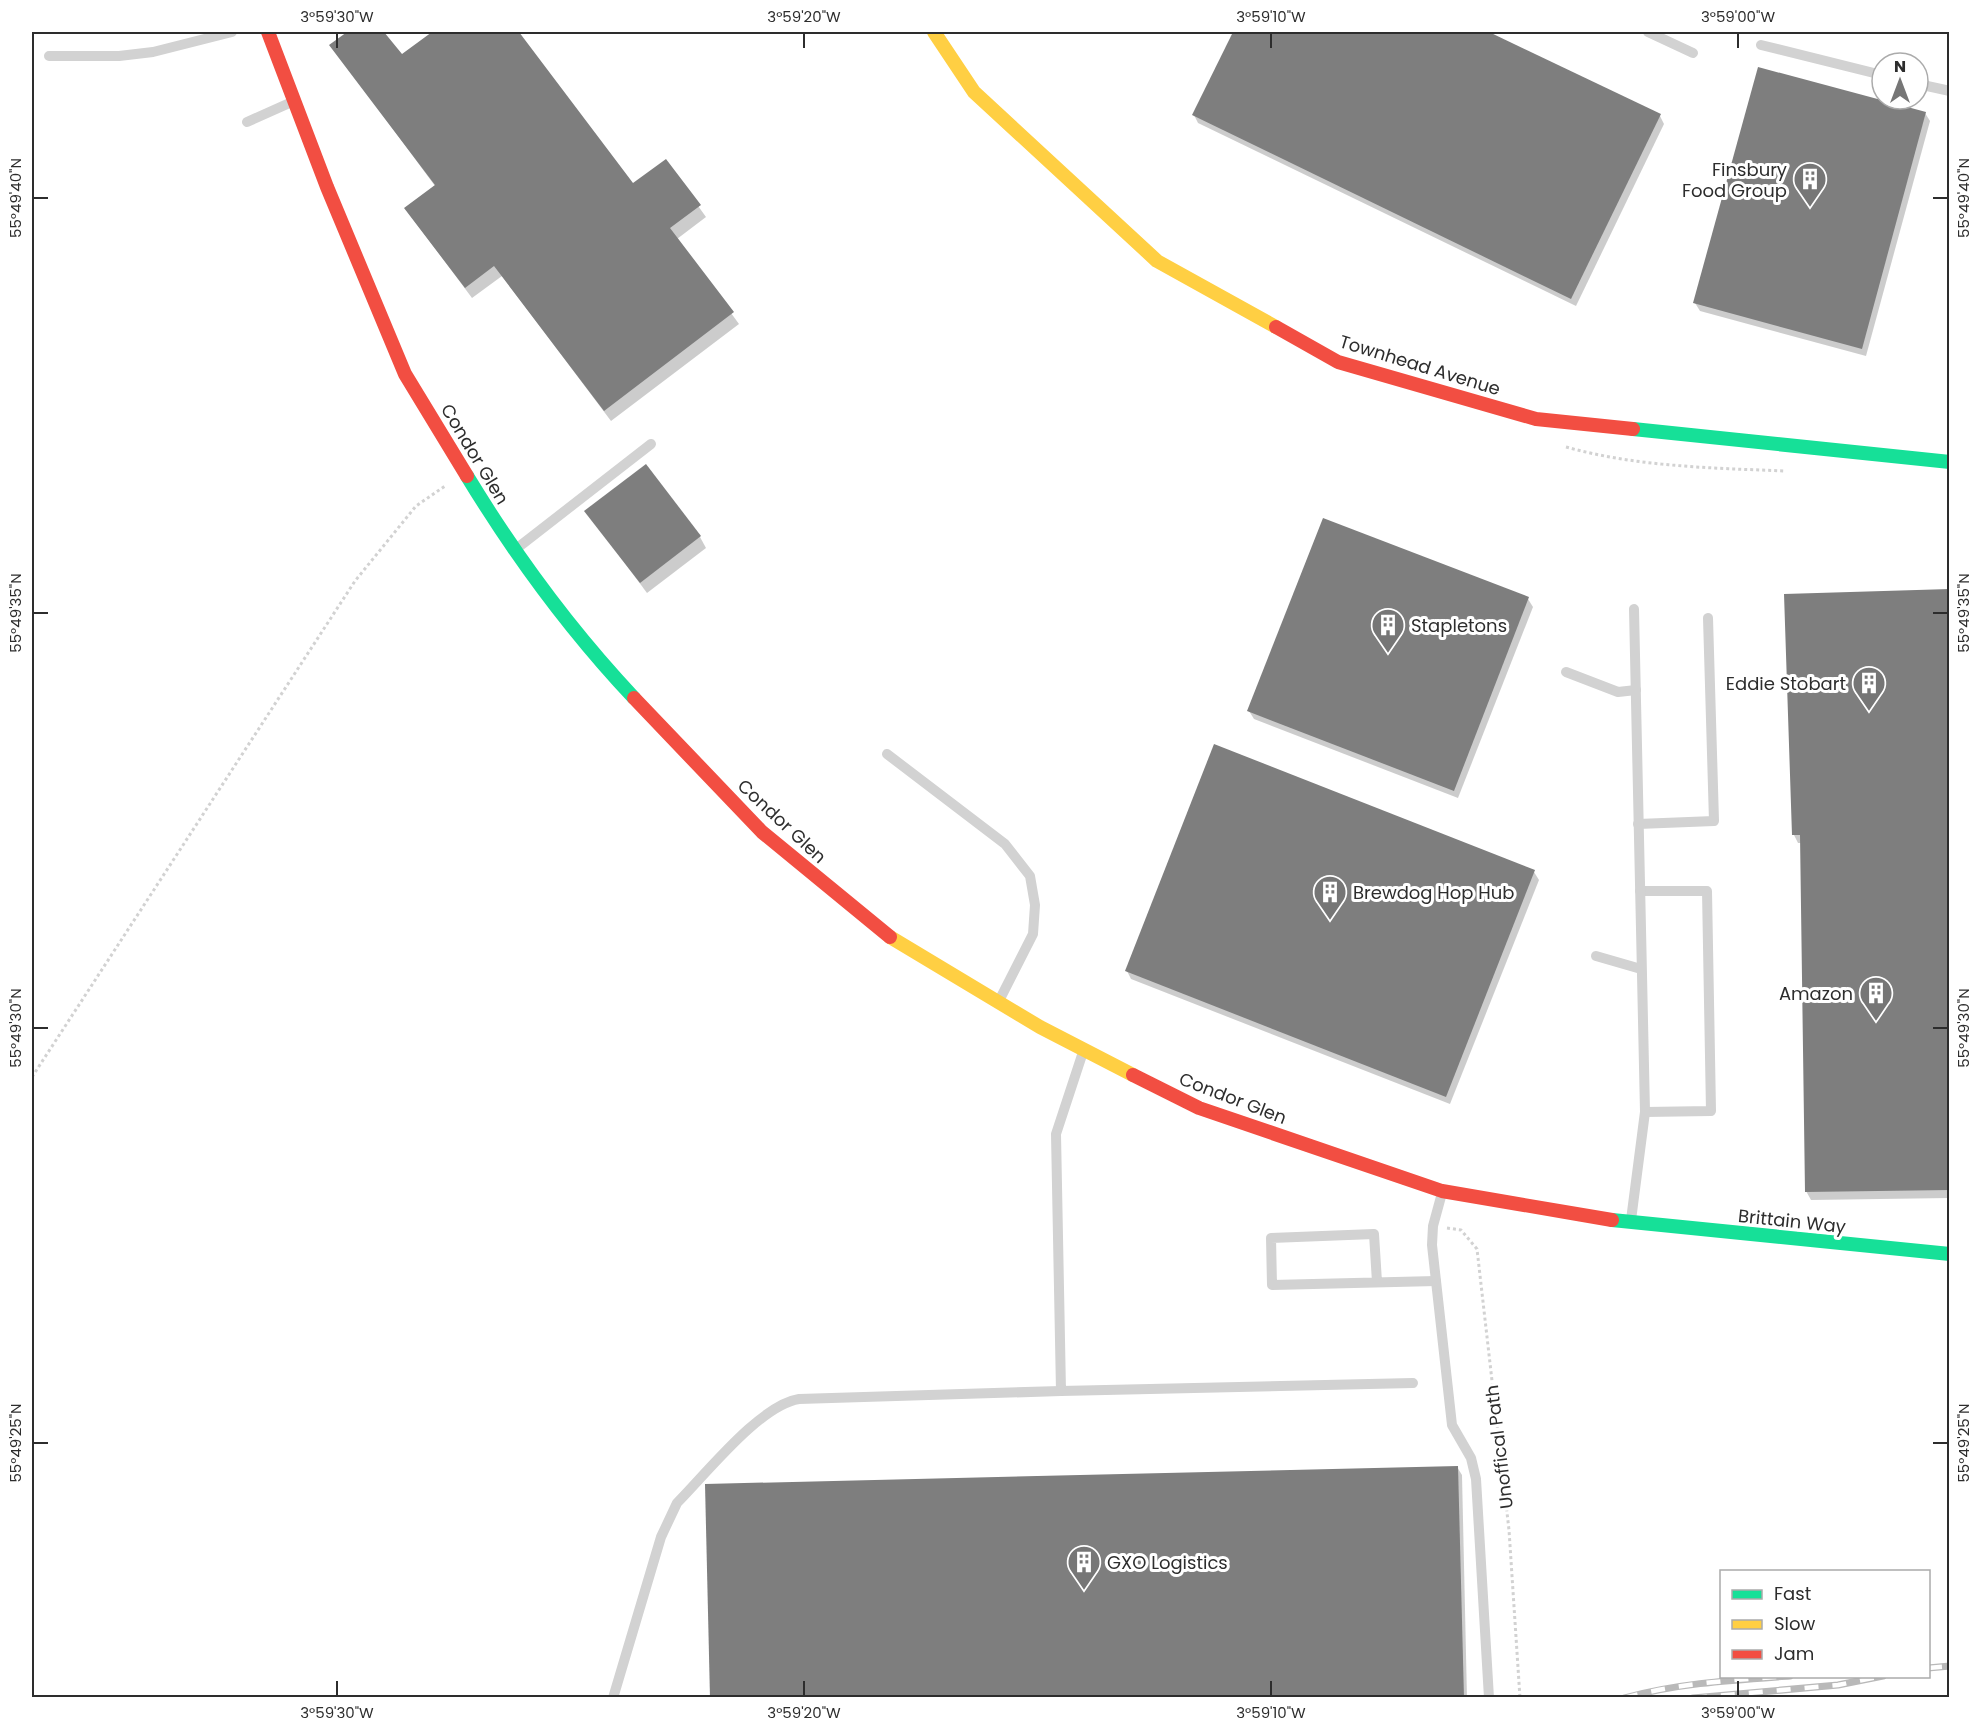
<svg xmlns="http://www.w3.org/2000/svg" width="1981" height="1729" font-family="Poppins,sans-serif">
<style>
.shadow{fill:#0003}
.building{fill:#7e7e7e}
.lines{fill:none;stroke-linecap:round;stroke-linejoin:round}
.path{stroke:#d2d2d2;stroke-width:3;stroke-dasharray:3 3;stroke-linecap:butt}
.lane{stroke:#d2d2d2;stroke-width:10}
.fast{stroke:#16e098;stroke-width:14}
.slow{stroke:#ffcf43;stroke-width:14}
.jam{stroke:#f24e42;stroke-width:14}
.rail-casing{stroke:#b9b9b9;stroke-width:7}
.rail{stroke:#fff;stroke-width:4.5;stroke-dasharray:14;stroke-linecap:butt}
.ticks{fill:none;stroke:#2d2d2d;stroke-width:2}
.labels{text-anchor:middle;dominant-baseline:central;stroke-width:6;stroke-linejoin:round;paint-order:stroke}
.poi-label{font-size:18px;fill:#2d2d2d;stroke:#fff;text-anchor:end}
.street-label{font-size:18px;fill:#2d2d2d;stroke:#fff}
.neatline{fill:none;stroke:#2d2d2d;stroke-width:2}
.ticks-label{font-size:15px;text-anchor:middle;fill:#2d2d2d}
</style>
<rect width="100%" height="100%" fill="#fff"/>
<g class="shadow">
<path d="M350,32h32l19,24 34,-24h82l116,153 33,-24 40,56 -29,22 62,85 -128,97 -109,-145 -30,22 -59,-79 22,-33 -104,-141z"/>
<path d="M1235,32h251l174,84 4,8 -88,182 -378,-183 -4,-8z"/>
<path d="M1925,113l5,8 -64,235 -166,-45 -5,-8z"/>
<path d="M586,511l114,26 6,11 -59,45z"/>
<path d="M1950,590v608l-139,2 -5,-9 -5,-348h-3l-4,-8z"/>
<path d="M1528,599l5,8 -75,191 -204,-79 -5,-8z"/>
<path d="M1534,872l5,8 -89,224 -319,-125 -4,-8z"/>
<path d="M1457,1467l5,8 5,223h-756z"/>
</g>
<g class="building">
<path d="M347,32h37l18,22 30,-22h87l114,151 33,-24 35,46 -31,23 64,84 -130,99 -110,-145 -29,22 -61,-80 31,-23 -106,-140z"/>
<path d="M1233,32h256l172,82 -90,185 -379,-184z"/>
<path d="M1758,67l168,45 -64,237 -169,-46z"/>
<path d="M646,464l55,72 -61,47 -56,-72z"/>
<path d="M1323,518l206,79 -75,194 -207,-80z"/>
<path d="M1950,589v601l-145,2 -5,-357h-8l-8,-241z"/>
<path d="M1214,744l321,126 -89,227 -321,-126z"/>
<path d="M1458,1466l6,232h-754l-5,-214z"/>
</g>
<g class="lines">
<g class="path">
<path d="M1566,447c72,20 146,21 220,24"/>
<path d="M32,1077l323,-496 61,-75 29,-20"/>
<path d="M1447,1228l14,2 16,19 32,281 11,168"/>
</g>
<g class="lane">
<path d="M1648,32l45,21"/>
<path d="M1761,45l121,30"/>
<path d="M49,56h70l34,-4 79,-20"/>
<path d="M1918,84l32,7"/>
<path d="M247,122l47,-21"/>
<path d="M516,549l135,-105"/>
<path d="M1566,672l52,20 18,-2"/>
<path d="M887,754l118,90 25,32 5,29 -2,29 -33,65"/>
<path d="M1638,824l76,-3 -6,-203"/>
<path d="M1640,891h67l4,220 -66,1"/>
<path d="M1596,956l45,13"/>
<path d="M1083,1052l-27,82 5,257 352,-8"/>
<path d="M1442,1193l-9,33 -1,19 20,180 19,33 5,21 13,219"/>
<path d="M1631,1220l14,-108 -11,-503"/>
<path d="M1377,1282l-3,-48 -103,4 1,47 164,-4"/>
<path d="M613,1698l48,-161 16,-34c29,-29 83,-98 122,-104l262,-8"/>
</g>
<g class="fast">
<path d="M1633,429l317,33"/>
<path d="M467,476c48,79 104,155 167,222"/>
<path d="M1612,1220l338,34"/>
</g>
<g class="slow">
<path d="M934,32l40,60 183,169 119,66"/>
<path d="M890,937l150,90 93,48"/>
</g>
<g class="jam">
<path d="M268,32l59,155 78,187 62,102"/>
<path d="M1276,327l62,35 198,57 97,10"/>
<path d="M634,698l128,134 128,105"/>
<path d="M1133,1075l66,33 243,83 170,29"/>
</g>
<g class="rail-casing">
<g id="rail">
<path d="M1928,1668l22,-2"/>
<path d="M1624,1698c54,-15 110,-18 166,-22"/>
<path d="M1693,1698l145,-13 45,-9"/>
</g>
</g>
<use href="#rail" class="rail"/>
</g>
<path class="ticks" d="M337,33v15M804,33v15M1271,33v15M1738,33v15M33,198h15M1933,198h15M33,613h15M1933,613h15M33,1028h15M1933,1028h15M33,1443h15M1933,1443h15M337,1681v15M804,1681v15M1271,1681v15M1738,1681v15"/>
<defs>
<g id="building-pin" transform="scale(1.725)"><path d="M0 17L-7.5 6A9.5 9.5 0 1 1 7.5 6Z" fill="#767676" stroke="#fff"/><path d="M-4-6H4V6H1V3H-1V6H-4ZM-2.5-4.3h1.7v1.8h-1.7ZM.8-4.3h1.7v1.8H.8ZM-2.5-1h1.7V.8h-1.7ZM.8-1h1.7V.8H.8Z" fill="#fff"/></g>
</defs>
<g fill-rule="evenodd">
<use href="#building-pin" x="1810" y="179"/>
<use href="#building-pin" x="1388" y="625"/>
<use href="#building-pin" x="1869" y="683"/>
<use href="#building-pin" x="1330" y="892"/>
<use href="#building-pin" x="1876" y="993"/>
<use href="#building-pin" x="1084" y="1562"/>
</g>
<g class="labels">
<g class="poi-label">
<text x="1787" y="169">Finsbury<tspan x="1787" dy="21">Food Group</tspan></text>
<text x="1411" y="625" text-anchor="start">Stapletons</text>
<text x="1846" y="683">Eddie Stobart</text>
<text x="1353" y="892" text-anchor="start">Brewdog Hop Hub</text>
<text x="1853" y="993">Amazon</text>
<text x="1107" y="1562" text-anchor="start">GXO Logistics</text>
</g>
<g class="street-label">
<text transform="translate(1420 365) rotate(17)">Townhead Avenue</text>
<text transform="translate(475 454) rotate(59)">Condor Glen</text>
<text transform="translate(782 821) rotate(43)">Condor Glen</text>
<text transform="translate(1233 1098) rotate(21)">Condor Glen</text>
<text transform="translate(1792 1221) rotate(6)">Brittain Way</text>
<text transform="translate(1499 1447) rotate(-97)">Unoffical Path</text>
</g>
</g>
<rect width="1981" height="1729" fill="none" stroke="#ffffff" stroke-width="66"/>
<rect x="1720" y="1570" width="210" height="108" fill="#ffffff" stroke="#ababab" stroke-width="1.5"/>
<rect x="1732" y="1590" width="30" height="9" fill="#16e098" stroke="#ababab" stroke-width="1.5"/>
<text x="1774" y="1600" font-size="18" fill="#2d2d2d">Fast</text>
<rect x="1732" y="1620" width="30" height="9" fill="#ffcf43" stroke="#ababab" stroke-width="1.5"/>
<text x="1774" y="1630" font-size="18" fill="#2d2d2d">Slow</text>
<rect x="1732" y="1650" width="30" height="9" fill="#f24e42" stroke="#ababab" stroke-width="1.5"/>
<text x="1774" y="1660" font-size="18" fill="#2d2d2d">Jam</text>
<g transform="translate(1900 81)"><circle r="28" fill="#ffffff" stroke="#ababab" stroke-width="1.5"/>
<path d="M0-4.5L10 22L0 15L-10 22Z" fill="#767676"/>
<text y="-9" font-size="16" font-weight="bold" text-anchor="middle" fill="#2d2d2d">N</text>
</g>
<rect x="33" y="33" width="1915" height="1663" class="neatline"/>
<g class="ticks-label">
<text x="337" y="22">3°59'30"W</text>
<text x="804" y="22">3°59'20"W</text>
<text x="1271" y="22">3°59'10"W</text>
<text x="1738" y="22">3°59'00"W</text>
<text transform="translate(16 198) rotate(-90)" y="5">55°49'40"N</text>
<text transform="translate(1964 198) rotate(-90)" y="5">55°49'40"N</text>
<text transform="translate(16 613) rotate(-90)" y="5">55°49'35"N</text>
<text transform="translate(1964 613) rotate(-90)" y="5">55°49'35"N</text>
<text transform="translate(16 1028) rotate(-90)" y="5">55°49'30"N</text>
<text transform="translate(1964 1028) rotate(-90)" y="5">55°49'30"N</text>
<text transform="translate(16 1443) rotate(-90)" y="5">55°49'25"N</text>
<text transform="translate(1964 1443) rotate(-90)" y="5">55°49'25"N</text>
<text x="337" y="1718">3°59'30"W</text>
<text x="804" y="1718">3°59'20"W</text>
<text x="1271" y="1718">3°59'10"W</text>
<text x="1738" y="1718">3°59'00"W</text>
</g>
</svg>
